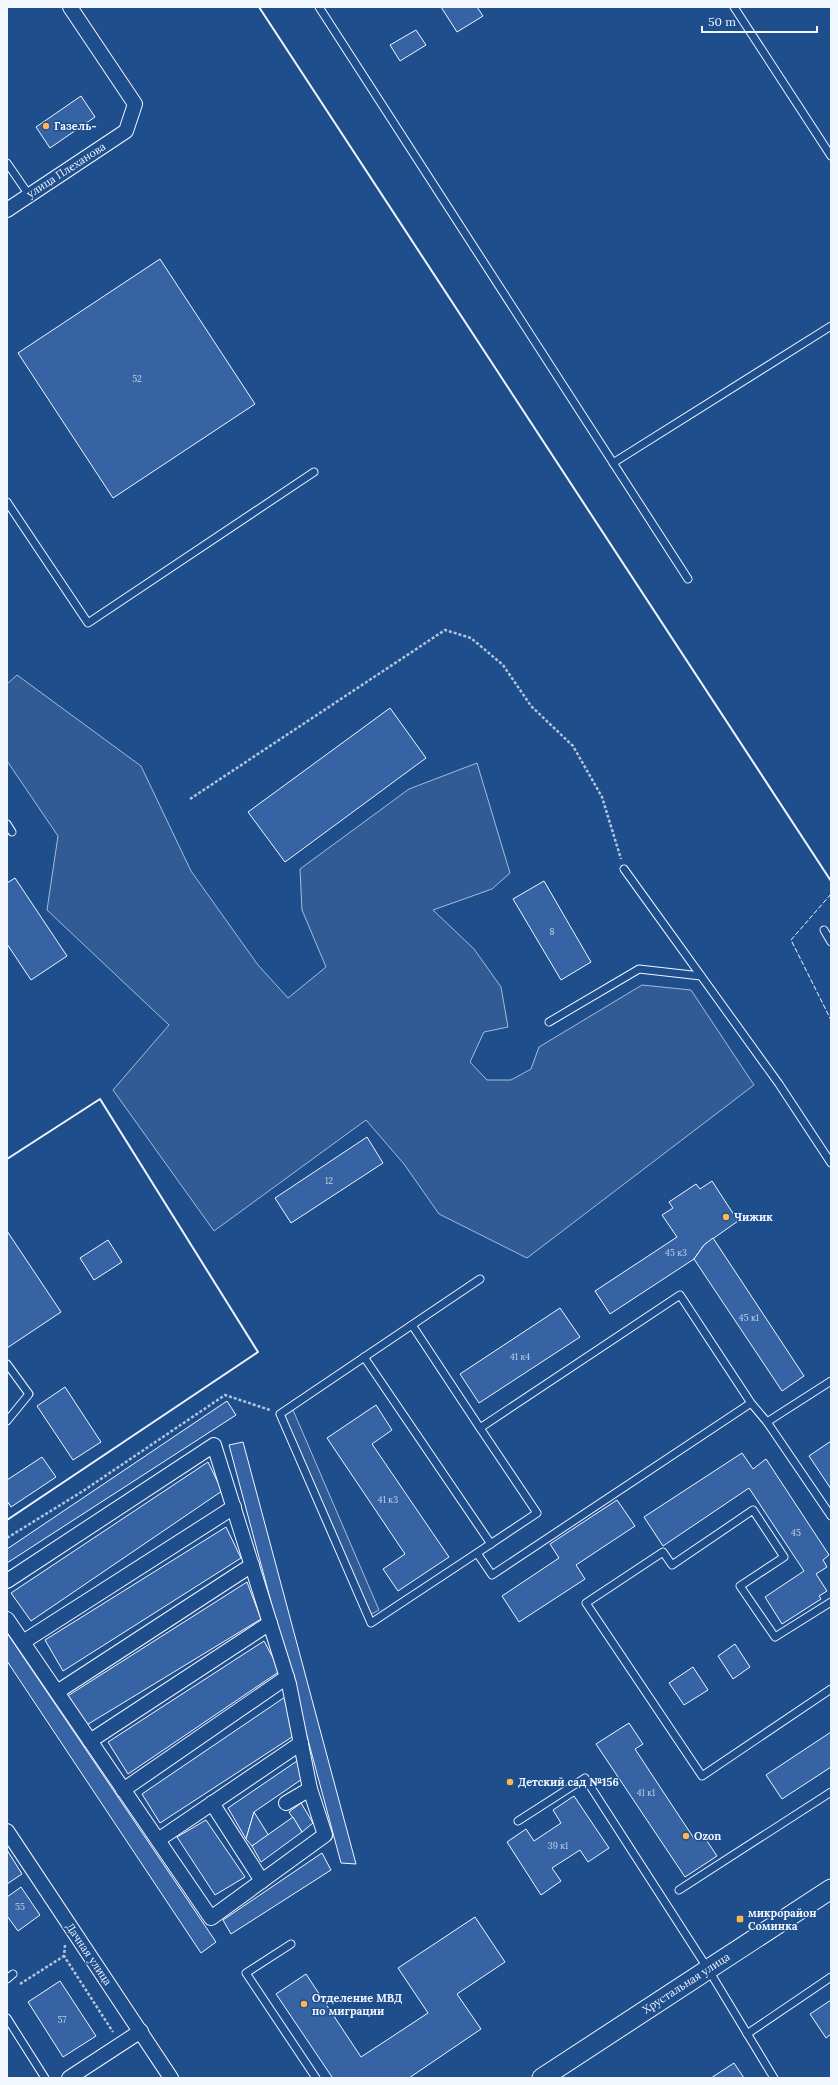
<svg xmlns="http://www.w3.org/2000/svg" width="838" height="2085" font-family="Lora,serif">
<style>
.built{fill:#305b95;stroke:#a8bbd7}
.building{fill:#3563a3;stroke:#f2f6ff}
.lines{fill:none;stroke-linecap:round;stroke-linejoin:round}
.lane-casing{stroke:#f2f6ff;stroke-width:9}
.street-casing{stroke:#f2f6ff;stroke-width:16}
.secondary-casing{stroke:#f2f6ff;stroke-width:21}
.path{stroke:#b3c4dc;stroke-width:2.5;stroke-dasharray:3 2;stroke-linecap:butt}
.lane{stroke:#1f4e8c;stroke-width:7}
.street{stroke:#1f4e8c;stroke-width:14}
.secondary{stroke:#1f4e8c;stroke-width:19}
.fence{stroke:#f2f6ff;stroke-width:1;stroke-dasharray:5 2;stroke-linecap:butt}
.wall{stroke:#f2f6ff;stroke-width:2}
.poi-dot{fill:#ffb74d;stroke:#1f4e8c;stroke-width:1.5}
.labels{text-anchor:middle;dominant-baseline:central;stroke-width:3;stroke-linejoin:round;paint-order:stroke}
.number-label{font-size:9px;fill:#c3d1e8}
.poi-label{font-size:11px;font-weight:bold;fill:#f2f6ff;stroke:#1f4e8c;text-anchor:start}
.street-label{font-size:11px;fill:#f2f6ff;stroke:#1f4e8c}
</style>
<rect width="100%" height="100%" fill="#1f4e8c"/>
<g class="built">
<path d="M17,675l124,91 50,105 67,94 30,33 38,-31 -24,-57 -2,-41 109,-80 68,-26 33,110 -18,16 -59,21 41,39 27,38 7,40 -24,5 -14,30 17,18h24l20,-11 8,-22 103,-62 49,5 63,95 -227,173 -88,-44 -35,-50 -38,-44 -152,111 -101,-141 56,-65 -122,-115 11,-74 -51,-75v-77z"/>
<path d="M293,1410l86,200 -11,6 -86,-199z"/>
</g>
<g class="building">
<path d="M441,7h36l6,9 -26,16z"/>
<path d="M416,30l10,15 -26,16 -10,-16z"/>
<path d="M81,96l14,21 -45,31 -14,-21z"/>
<path d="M160,259l95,145 -142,94 -95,-145z"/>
<path d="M390,708l36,50 -141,104 -37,-50z"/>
<path d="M15,878l52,78 -36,24 -24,-36v-61z"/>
<path d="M544,881l47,81 -30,18 -48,-81z"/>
<path d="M367,1137l16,26 -92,60 -16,-25z"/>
<path d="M712,1181l26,40 -34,24 -10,14 -84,55 -15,-23 82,-54 -15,-22 11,-7 -4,-6 27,-18 4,5z"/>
<path d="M7,1231l54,81 -54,36z"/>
<path d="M713,1238l91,138 -22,15 -88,-132 10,-14z"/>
<path d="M108,1240l14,22 -28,18 -14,-22z"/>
<path d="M560,1308l20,29 -101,66 -19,-29z"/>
<path d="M65,1387l36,55 -28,18 -36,-54z"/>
<path d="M227,1401l9,14 -229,148v-14z"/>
<path d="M376,1405l16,25 -20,14 77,113 -51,34 -15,-22 22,-15 -78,-116z"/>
<path d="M831,1441v48l-22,-33z"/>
<path d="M243,1442l113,422 -15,-1 -112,-418z"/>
<path d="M742,1453l11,16 13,-10 63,96 -6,5 4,7 -11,7 11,17 -8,5 2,3 -39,25 -17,-27 39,-26 -55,-83 -86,58 -19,-29z"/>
<path d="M42,1457l14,20 -45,30 -4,-6v-21z"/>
<path d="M208,1462l14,29 -191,130 -20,-28z"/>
<path d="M617,1500l18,26 -59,39 9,14 -66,43 -17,-26 57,-38 -9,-14z"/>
<path d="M226,1527l15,31 -178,113 -18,-31z"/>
<path d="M247,1582l14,37 -176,107 -19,-29z"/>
<path d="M7,1633l209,309 -15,11 -194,-292z"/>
<path d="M264,1641l16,30 -152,103 -20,-32z"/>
<path d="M735,1644l15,23 -17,12 -15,-23z"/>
<path d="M693,1667l15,23 -24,15 -15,-22z"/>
<path d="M285,1697l10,38 -135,88 -18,-29z"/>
<path d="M629,1723l14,21 -8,5 60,91 8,-5 14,21 -32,21 -89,-133z"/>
<path d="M831,1732v35l-49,32 -16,-24z"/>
<path d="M297,1761l8,16 -51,35 -8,27 -18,-31z"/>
<path d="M574,1796l35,52 -21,14 -8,-12 -28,18 9,13 -20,14 -34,-53 19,-13 8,12 27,-18 -8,-13z"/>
<path d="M301,1803l12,20 -11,9 -13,-20z"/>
<path d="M254,1812l15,24 -17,10 -6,-7z"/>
<path d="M293,1817l9,15 -41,30 -9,-16z"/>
<path d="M206,1820l39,57 -30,18 -38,-58z"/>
<path d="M7,1850l15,24 -15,10z"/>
<path d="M322,1853l9,17 -100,64 -8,-14z"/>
<path d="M21,1887l19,28 -22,16 -11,-15v-19z"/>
<path d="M475,1917l30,45 -48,32 24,35 -72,49h-79l2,-1 -56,-83 30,-20 55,83 67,-44 -30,-45z"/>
<path d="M60,1981l36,55 -33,21 -35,-55z"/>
<path d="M831,2000v34l-5,4 -16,-24z"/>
<path d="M734,2063l10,15h-33z"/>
</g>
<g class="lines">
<g class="lane-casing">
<g id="lane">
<path d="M319,7l369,572"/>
<path d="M734,7l97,149"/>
<path d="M7,163l22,32"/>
<path d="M613,463l218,-137"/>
<path d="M7,502l81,121 226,-151"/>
<path d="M7,824l5,8"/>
<path d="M624,869l155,215 52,79"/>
<path d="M824,930l7,12"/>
<path d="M549,1022l90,-53 62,7"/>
<path d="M412,1325l68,103"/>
<path d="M364,1357l127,187"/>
<path d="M7,1364l22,30 -22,27"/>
<path d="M751,1403l-259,172 -15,-22 60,-40 -57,-85 200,-133 71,108 16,19 64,94"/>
<path d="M767,1422l64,-41"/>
<path d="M477,1553l-106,70 -91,-209 200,-135"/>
<path d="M831,1602l-56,35 -35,-51 44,-29 -31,-47 -81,55 -9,-13 -77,51 116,173 129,-87"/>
<path d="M518,1821l67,-43 123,191 66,109"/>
<path d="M679,1890l152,-98"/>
<path d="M291,1944l-45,29 70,105"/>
<path d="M7,1979l6,-5"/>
<path d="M7,2018l38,60"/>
<path d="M747,2034l84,-57"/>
</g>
</g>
<g class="street-casing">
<g id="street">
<path d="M7,210l119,-79 9,-27 -65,-97"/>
<path d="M7,1581l207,-136 75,239 21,105"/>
<path d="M7,1619l204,299 114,-83 -15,-46 -24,14"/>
<path d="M23,1642l211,-135"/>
<path d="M57,1692l195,-127"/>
<path d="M90,1741l180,-118"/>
<path d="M123,1790l164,-113"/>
<path d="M212,1803l50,78"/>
<path d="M7,1831l164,247"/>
<path d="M158,1840l143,-97"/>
<path d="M69,2078l72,-47"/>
</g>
</g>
<g class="secondary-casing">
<path id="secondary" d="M542,2078l289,-189"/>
</g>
<g class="path">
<path d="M190,799l255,-169 26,8 32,27 28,41 42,40 29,51 19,62"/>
<path d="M7,1538l76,-47 142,-96 45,15"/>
<path d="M65,1945l-1,11 49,76"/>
<path d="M20,1984l44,-28"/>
</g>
<use href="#lane" class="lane"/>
<use href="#street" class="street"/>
<use href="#secondary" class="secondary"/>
<path class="fence" d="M831,894l-40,46 40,80"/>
<g class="wall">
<path d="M259,7l572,874"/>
<path d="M7,1159l93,-60 158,253 -251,168"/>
</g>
</g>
<g class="poi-dot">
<circle cx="46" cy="126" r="4"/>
<circle cx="726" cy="1217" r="4"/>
<circle cx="510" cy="1782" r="4"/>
<circle cx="686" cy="1836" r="4"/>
<rect x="736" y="1915" width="8" height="8" rx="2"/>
<circle cx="304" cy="2004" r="4"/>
</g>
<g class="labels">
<g class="number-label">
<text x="137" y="378">52</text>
<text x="552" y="931">8</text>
<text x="329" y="1180">12</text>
<text x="676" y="1252">45 к3</text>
<text x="749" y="1317">45 к1</text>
<text x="520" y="1356">41 к4</text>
<text x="388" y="1499">41 к3</text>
<text x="796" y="1532">45</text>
<text x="646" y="1792">41 к1</text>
<text x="558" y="1845">39 к1</text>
<text x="20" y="1906">55</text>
<text x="62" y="2019">57</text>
</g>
<g class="poi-label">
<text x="54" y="126">Газель-</text>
<text x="734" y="1217">Чижик</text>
<text x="518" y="1782">Детский сад №156</text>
<text x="694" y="1836">Ozon</text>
<text x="748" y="1913">микрорайон<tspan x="748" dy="13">Соминка</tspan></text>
<text x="312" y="1998">Отделение МВД<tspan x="312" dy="13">по миграции</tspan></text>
</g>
<g class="street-label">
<text transform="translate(66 170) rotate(-33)">улица Плеханова</text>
<text transform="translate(89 1954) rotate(56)">Дачная улица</text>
<text transform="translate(686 1983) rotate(-33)">Хрустальная улица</text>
</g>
</g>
<rect width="838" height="2085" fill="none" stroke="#f2f6ff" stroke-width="16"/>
<path d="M702 26v6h115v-6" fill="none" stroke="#f2f6ff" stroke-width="2"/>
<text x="708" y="26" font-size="12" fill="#f2f6ff" stroke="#1f4e8c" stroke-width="3" paint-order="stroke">50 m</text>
</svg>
